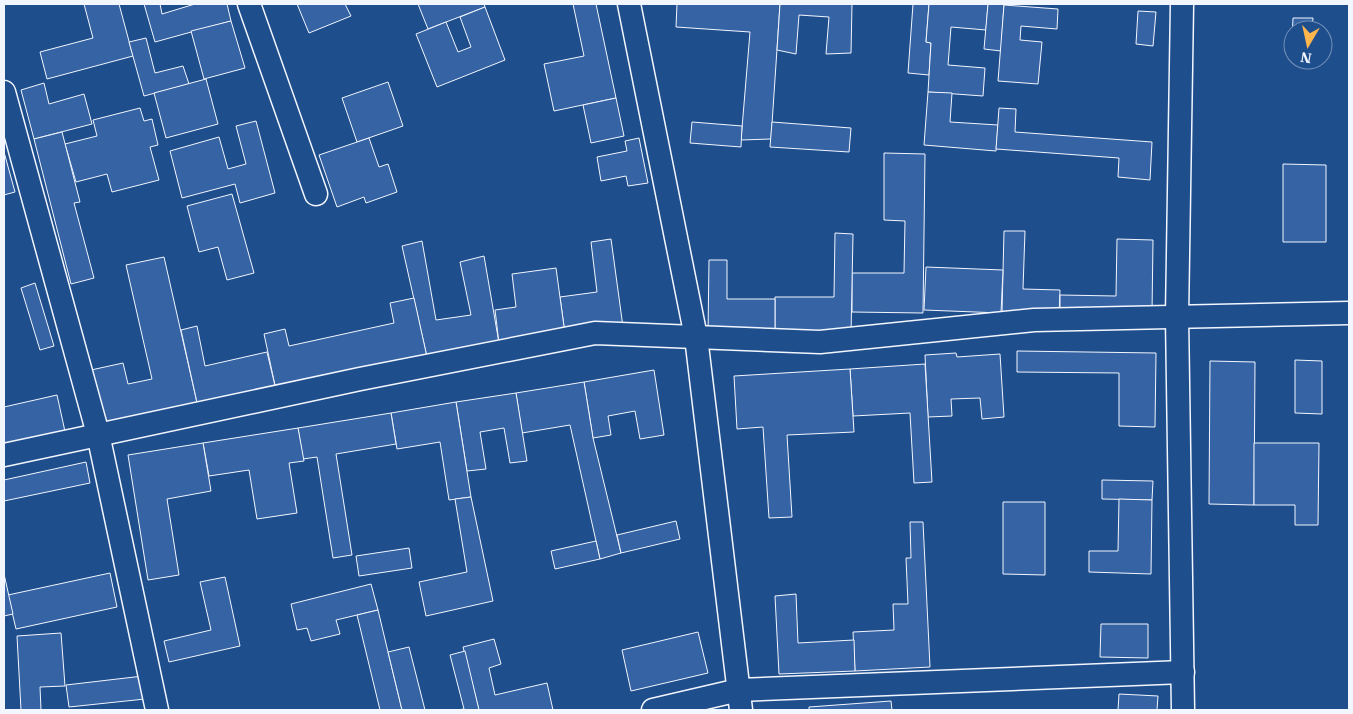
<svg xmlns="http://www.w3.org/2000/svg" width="1353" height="714" font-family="'IBM Plex Serif',serif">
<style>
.building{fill:#3563a3;stroke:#f2f6ff}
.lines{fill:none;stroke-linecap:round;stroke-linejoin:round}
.minor-casing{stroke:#f2f6ff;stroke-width:25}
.minor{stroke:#1f4e8c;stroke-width:22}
</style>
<rect width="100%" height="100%" fill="#1f4e8c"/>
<g class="building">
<path d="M84,4h35l14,52 -86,23 -7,-27 53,-14z"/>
<path d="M144,4h16l2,10 33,-10h32l4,17 -76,21z"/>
<path d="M297,4h48l6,12 -42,17z"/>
<path d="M418,4h66l1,3 -57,22z"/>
<path d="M573,4h23l20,94 -62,13 -10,-47 40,-8z"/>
<path d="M677,4h103l-9,135 -30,1 9,-108 -74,-5z"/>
<path d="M780,4h72l-1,49 -25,1 3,-37 -30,-2 -3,39 -19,-4z"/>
<path d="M913,4h16l-3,38 5,1 -2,32 -21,-2z"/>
<path d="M929,4h59l-2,26 -35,-3 -3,38 37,3 -2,28 -55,-4 3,-49 -5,-1z"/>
<path d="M988,4h16l-3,47 -17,-2z"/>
<path d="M1004,5l54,4 -1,20 -36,-3 -1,14 22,2 -4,42 -40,-3z"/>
<path d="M485,7l20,53 -68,27 -21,-53 30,-12 12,30 13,-5 -11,-30z"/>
<path d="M1138,11l18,1 -3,34 -17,-2z"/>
<path d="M1293,18h20l-1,12h-19l-1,9z"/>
<path d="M231,21l14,47 -41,11 -13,-48z"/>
<path d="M146,38l9,35 28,-7 6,18 -45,12 -15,-54z"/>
<path d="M206,79l12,45 -52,14 -12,-45z"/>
<path d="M388,82l15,44 -46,16 -15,-44z"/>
<path d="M44,83l5,21 35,-10 8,30 -58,15 -13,-49z"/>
<path d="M928,92l24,1 -2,29 48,3 -2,26 -72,-6z"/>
<path d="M616,98l8,38 -33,7 -8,-38z"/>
<path d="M140,108l4,13 8,-2 6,26 -8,2 9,33 -47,12 -5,-18 -31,8 -11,-38 32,-8 -4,-16z"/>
<path d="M999,108l17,1 -1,23 137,10 -2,38 -32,-3 1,-19 -123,-9z"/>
<path d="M256,121l19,72 -35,10 -5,-19 -53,14 -12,-47 49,-14 9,32 18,-5 -10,-38z"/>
<path d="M692,122l50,4 -1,21 -51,-4z"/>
<path d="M772,122l79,6 -2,24 -79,-5z"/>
<path d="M62,132l18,70 -6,1 20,75 -23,6 -37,-145z"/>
<path d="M369,138l10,29 9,-3 9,28 -31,11 -2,-6 -27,10 -18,-52z"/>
<path d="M639,138l9,45 -20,3 -2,-10 -25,5 -4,-24 30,-6 -2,-10z"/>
<path d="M4,152l11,40 -11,3z"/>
<path d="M884,153l41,1 -2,159 -71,-1v-39h52l1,-52 -21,-1z"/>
<path d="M1283,164l43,1v77h-43z"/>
<path d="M232,194l22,79 -27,7 -9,-33 -19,5 -12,-46z"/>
<path d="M1004,231h21l-2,58 37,1 -1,25 -57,-2z"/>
<path d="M835,233l18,1 -2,101 -76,-1v-37h59z"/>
<path d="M611,239l12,88 -58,7 -5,-37 37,-5 -6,-50z"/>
<path d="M1117,239l36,1 -1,73 -92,-2v-16l56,1z"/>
<path d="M422,241l14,79 35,-5 -11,-53 24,-6 15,87 -72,14 -25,-111z"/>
<path d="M164,257l34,150 -94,21 -13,-58 32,-7 5,21 24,-5 -26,-114z"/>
<path d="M709,260h18v39h48v35l-67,-1z"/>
<path d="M926,267l77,3 -2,43 -77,-3z"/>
<path d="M556,268l9,66 -66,9 -4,-33 21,-3 -4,-33z"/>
<path d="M35,283l19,63 -14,4 -19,-62z"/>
<path d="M414,298l13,59 -151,33 -12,-56 21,-5 4,17 105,-23 -4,-20z"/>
<path d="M197,326l8,40 62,-14 9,38 -78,17 -17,-77z"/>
<path d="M1017,351l139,2 -1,74 -36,-1v-53l-102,-1z"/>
<path d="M956,353l1,4 43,-3 4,63 -22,2 -2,-21 -29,1 1,17 -24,1 -3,-62z"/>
<path d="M1295,360l27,1v53l-27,-1z"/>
<path d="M1210,361l45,1 -1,143 -45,-1z"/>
<path d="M925,364l7,118 -18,1 -4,-70 -57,3 -3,-47z"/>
<path d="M850,369l4,63 -67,3 5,82 -23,1 -6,-91 -26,2 -3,-53z"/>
<path d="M654,370l10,65 -24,4 -5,-28 -27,5 3,19 -18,3 -9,-56z"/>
<path d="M584,382l9,56 28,115 -21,6 -30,-134 -48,8 -6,-40z"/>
<path d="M516,393l11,68 -17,2 -6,-35 -24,4 6,37 -19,2 -11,-69z"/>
<path d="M57,395l9,41 -62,13v-42z"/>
<path d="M456,402l15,95 -22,3 -9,-58 -43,7 -6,-36z"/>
<path d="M391,413l5,31 -60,10 16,101 -19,3 -16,-101 -14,2 -5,-31z"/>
<path d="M298,428l6,33 -15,2 8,50 -40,6 -8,-49 -40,6 -6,-33z"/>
<path d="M203,443l8,48 -44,8 12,76 -31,5 -20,-125z"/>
<path d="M1254,443h65l-1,82h-23v-20h-41z"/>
<path d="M86,462l4,21 -86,18v-21z"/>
<path d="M1102,480l51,1 -1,19 -50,-1z"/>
<path d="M471,497l22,104 -67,15 -7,-34 48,-10 -12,-73z"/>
<path d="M1119,499l33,1 -1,74 -62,-2v-21h29z"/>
<path d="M1003,502h42v73l-42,-1z"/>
<path d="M676,521l4,18 -59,14 -4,-18z"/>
<path d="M910,522h13l7,145 -75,4 -2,-39 41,-2 -1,-26h15l-2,-46h5z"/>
<path d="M596,541l4,18 -45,10 -4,-18z"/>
<path d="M409,548l3,20 -53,8 -3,-20z"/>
<path d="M110,573l7,34 -101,22 -8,-34z"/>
<path d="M4,574l9,40 -9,2z"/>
<path d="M225,577l15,69 -71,16 -5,-21 47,-11 -11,-48z"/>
<path d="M371,584l7,26 -42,10 4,14 -29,7 -4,-13 -10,2 -6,-26z"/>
<path d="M796,594l2,49 56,-3 1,31 -76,3 -4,-78z"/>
<path d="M378,610l10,42 14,58h-22l-23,-95z"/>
<path d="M1101,624h47v34l-48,-1z"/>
<path d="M698,632l10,41 -77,18 -9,-41z"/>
<path d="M61,633l4,53 -25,1 1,23h-20l-4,-74z"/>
<path d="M494,639l7,25 -12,4 6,27 52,-12 6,27h-74l-16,-63z"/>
<path d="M409,647l16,63h-23l-14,-58z"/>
<path d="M465,651l14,59h-22l7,-1 -14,-54z"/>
<path d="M143,676l2,23 -76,8 -3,-22z"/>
<path d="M1119,694l39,2 -1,14h-39z"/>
<path d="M891,701l1,9h-83v-3z"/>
</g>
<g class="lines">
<g class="minor-casing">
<g id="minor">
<path d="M249,4l67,190"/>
<path d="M629,4l67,333 45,373"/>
<path d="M1182,4l-5,313 6,393"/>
<path d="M4,92l94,342 59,276"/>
<path d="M4,455l356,-76 235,-46 225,9 214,-22 315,-7"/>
<path d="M653,710l86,-20 444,-18"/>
</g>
</g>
<use href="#minor" class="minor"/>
</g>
<rect width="1353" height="714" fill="none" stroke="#f2f6ff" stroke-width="10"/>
<g transform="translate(1308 45) rotate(189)"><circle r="24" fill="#1f4e8c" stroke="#7391ba"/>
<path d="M0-4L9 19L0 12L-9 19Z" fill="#ffb74d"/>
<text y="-8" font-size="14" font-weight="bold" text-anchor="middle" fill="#f2f6ff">N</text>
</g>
</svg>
